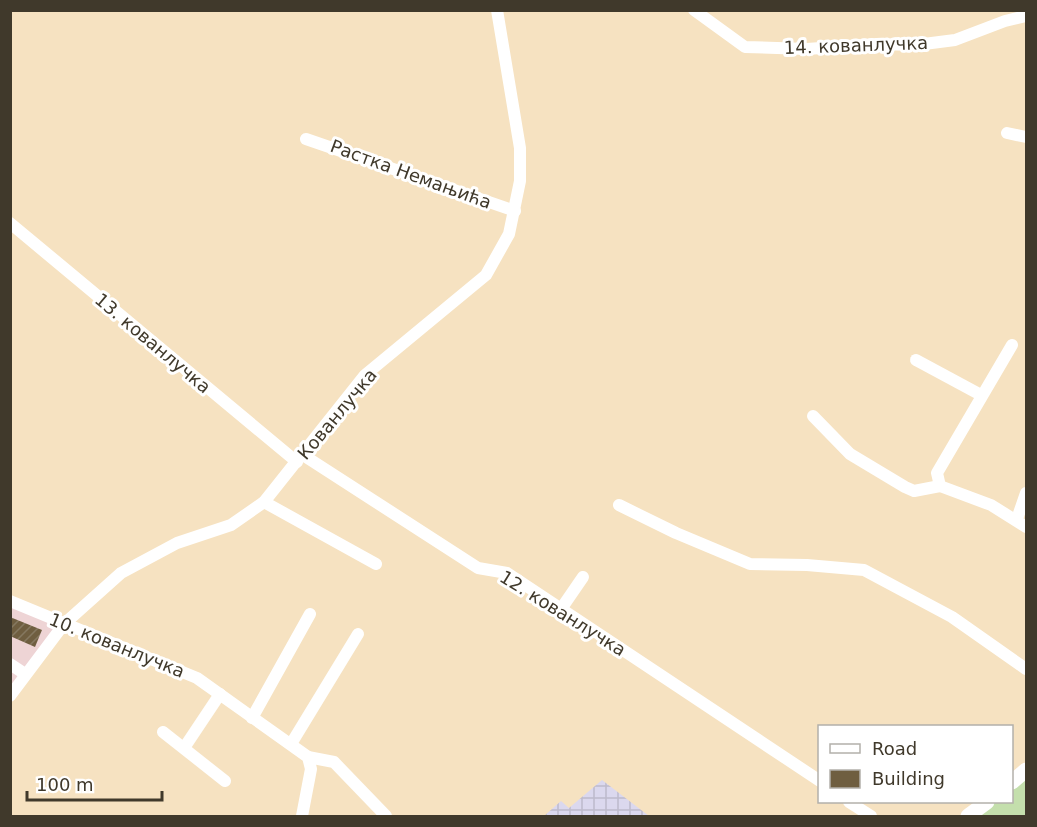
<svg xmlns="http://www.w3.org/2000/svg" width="1037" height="827" font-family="'DejaVu Sans',sans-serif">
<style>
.commercial{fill:#eed4d5}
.industrial{fill:url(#industrial-grid)}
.grass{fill:#c4dfac}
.building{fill:url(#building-hatch)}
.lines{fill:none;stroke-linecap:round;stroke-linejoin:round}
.minor{stroke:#fff;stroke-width:12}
.major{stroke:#fff;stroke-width:15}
.labels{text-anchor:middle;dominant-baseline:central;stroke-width:6;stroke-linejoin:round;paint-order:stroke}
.street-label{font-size:18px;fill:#40392b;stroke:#fff}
</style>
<defs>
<pattern id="industrial-grid" width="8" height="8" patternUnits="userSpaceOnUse" patternTransform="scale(1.5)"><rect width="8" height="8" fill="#dbd8ee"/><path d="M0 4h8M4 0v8" fill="none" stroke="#bdbacc"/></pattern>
<pattern id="building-hatch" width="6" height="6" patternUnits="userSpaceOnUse" patternTransform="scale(1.5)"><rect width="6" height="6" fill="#6f5e40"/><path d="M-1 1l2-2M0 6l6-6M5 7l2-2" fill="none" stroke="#857860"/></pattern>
</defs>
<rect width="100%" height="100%" fill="#f6e2c1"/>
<path class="commercial" d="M11,601l53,23 -53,72z"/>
<path class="industrial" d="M602,780l47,36h-105l17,-15 8,7z"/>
<path class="grass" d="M1026,770v46h-57l18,-14h25v-20z"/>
<path class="building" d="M10,617l32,13 -7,17 -25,-11z"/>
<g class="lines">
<g class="minor">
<path d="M694,10l51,37 62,2 70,-5 39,1 39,-5 50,-19 21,-5"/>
<path d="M1007,133l19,4"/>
<path d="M306,139l209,72"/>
<path d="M10,223l287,239"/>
<path d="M1012,345l-75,128 3,13 51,19 35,22"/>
<path d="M916,360l65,35"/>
<path d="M813,416l37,38 55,33 9,4 26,-5"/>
<path d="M303,455l175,113 29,5 313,208"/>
<path d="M264,502l112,62"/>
<path d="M619,505l57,28 74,31 57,1 57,5 88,47 74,52"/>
<path d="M1017,519l9,-26"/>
<path d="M10,601l187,77 111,79 3,12 -9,47"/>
<path d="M561,609l22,-32"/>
<path d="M10,664l15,10"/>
<path d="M10,696l54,-72 57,-51 56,-30 54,-18 33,-23 101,-127 121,-100 23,-41 11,-53v-33l-23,-138"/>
<path d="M252,718l58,-104"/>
<path d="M163,732l62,49"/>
<path d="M291,744l67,-110"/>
<path d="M184,748l36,-54"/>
<path d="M308,757l26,5 52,54"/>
<path d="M849,802l22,14"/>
</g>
<g class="major">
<path d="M1012,782l14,-12"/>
<path d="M968,816l19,-14"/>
</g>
</g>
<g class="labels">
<g class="street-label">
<text transform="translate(856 45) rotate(-2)">14. кованлучка</text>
<text transform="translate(411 174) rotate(20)">Растка Немањића</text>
<text transform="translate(153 343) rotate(40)">13. кованлучка</text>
<text transform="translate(337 414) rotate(-50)">Кованлучка</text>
<text transform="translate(563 613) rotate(32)">12. кованлучка</text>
<text transform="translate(117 645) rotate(22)">10. кованлучка</text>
</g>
</g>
<rect width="1037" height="827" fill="none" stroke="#40392b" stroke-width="24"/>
<rect x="818" y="725" width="195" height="78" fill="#ffffff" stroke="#b3b0aa" stroke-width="1.5"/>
<rect x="830" y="744" width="30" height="9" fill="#ffffff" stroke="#b3b0aa" stroke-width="1.5"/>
<text x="872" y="755" font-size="18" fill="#40392b">Road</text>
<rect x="830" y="770" width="30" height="18" fill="#6f5e40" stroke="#b3b0aa" stroke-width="1.5"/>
<text x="872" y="785" font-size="18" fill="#40392b">Building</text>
<path d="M27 791v9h135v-9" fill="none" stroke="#40392b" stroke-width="3"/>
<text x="36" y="791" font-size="18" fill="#40392b" stroke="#ffffff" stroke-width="4.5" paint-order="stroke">100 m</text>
</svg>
